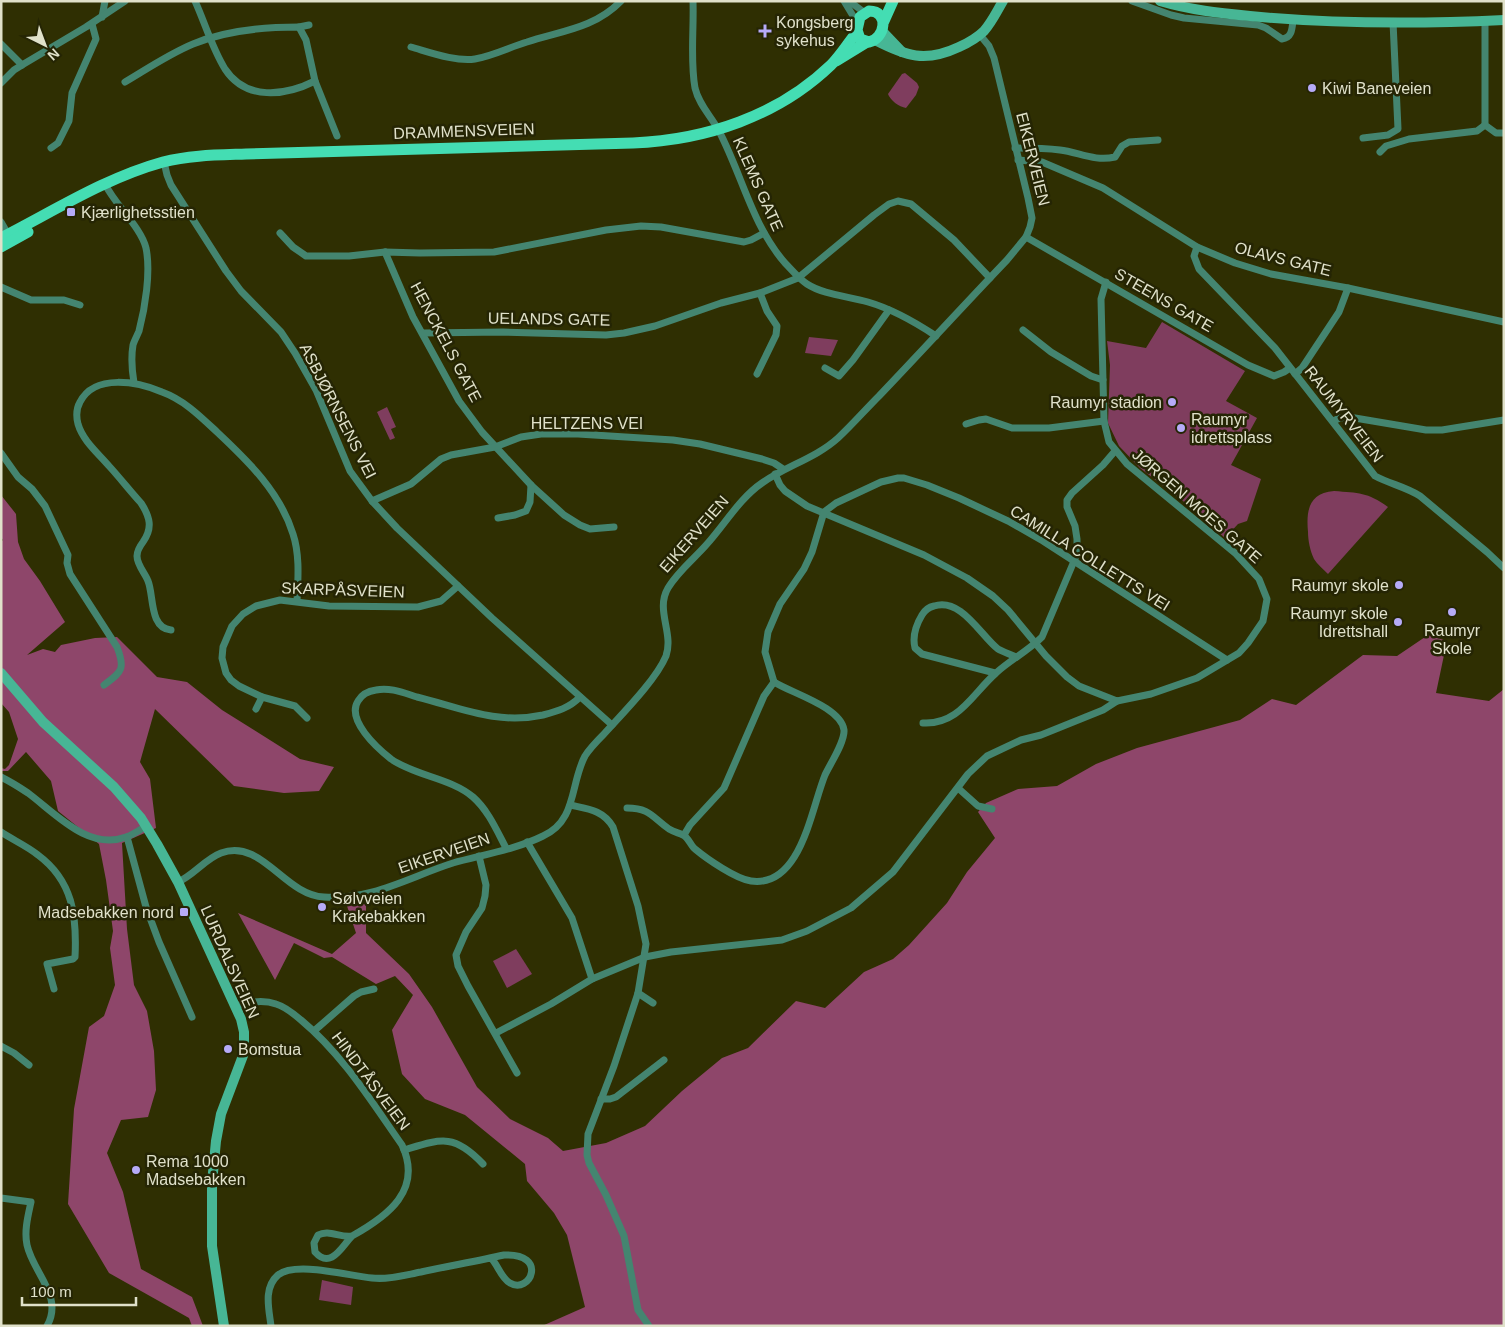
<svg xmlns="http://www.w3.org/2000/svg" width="1505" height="1327" font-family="Helvetica,sans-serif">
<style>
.green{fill:#7f3d5e}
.forest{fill:#8e466a}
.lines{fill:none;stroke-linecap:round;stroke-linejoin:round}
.minor{stroke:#448570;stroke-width:7}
.secondary{stroke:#47b695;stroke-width:10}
.primary{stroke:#44ddb3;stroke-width:11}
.poi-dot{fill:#b6abf8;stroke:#252504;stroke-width:2}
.labels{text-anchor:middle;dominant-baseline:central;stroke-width:5;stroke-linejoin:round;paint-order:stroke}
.poi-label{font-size:16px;fill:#e0e1ca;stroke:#252504;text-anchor:start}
.street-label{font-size:16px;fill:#e0e1ca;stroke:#252504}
</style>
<rect width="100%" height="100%" fill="#2f2f02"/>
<g class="green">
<path d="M905,73l12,10 2,4 -3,8 -10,13c-7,-1 -16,-8 -18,-14l14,-20z"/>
<path d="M1162,322l83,49 -19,30 31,17 -26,47 30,14 -14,42 -9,3 -13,14 -33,-30 -52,-40 -21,-22 -11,-23 2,-58 -3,-24 39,7z"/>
<path d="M809,337l29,3 -7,16 -26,-3z"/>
<path d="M387,407l9,20 -5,2 4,9 -5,2 -13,-28z"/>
<path d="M1334,491c25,2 33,1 54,16l-60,67c-5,-5 -11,-10 -14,-15 -4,-8 -6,-19 -6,-27 -2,-22 1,-39 26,-41z"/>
<path d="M516,949l16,25 -25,14 -14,-27z"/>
<path d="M322,1280l31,7 -2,18 -32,-5z"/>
</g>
<g class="forest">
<path d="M1,495l15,19 2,28 6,17 16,22 25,41 -38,33 16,-6 12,3 6,-7 34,-7 22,-1 40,40 30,5 35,28 78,49 34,8 -15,24 -35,2 -50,-7 -79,-77 -15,53 10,17 6,49 -34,15 5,86 7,56 13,26 7,40 2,39 -8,27 -27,3 -14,33 16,39 18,77 51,28 11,29h-11l-3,-8 -80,-45 -41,-69 6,-95 15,-82 15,-11 11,-31 -5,-37 3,-17 -7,-51 -7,-36 -41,-33 -7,-30 -25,-29 -18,19h-7v-3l4,1 4,-4 9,-26 -9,-27 -8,-9v-161l2,-2 -2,-3z"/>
<path d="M1428,635l19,6 -11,52 53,8 15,-12v637h-962l43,-19 -18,-72 -13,-22 -27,-32 -2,-17 -60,-49 -40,-16 -23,-25 -10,-44 21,-35 -18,-19 -19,8 -44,-27 -8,1 -30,-15 -19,37 -37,-67 94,41 24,-21 -9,-27 19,-2v29l43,41 23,33 45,80 33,32 38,19 15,13 43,-8 39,-17 37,-35 40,-33 26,-10 48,-47 29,7 39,-36 29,-13 16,-14 38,-42 20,-31 28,-34 -17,-26 8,-9 32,-14 39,-3 39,-22 41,-16 103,-28 32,-21 24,6 67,-50 34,1z"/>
</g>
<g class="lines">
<g class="minor">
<path d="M195,1c10,22 17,47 30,68 21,32 60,27 90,12"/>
<path d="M693,1c1,29 -3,59 2,87 4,17 16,28 24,43 23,44 33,94 66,132 7,7 13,15 22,21 17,11 41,12 61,18 24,7 47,20 68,34"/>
<path d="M844,1l14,23"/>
<path d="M849,1l16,12"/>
<path d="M1132,1l39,14 13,3 74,7 8,3 16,11c10,-1 10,-10 11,-19"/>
<path d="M102,17l3,-16"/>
<path d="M1485,21v104l11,8h8"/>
<path d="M299,27l10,-2"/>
<path d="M1,44l21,21"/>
<path d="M411,47c18,5 45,15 64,12 18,-3 35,-12 52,-17 34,-11 68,-14 94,-41"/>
<path d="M125,82c22,-13 44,-28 68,-38 31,-13 73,-17 106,-17l7,13 9,41 22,55"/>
<path d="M1,83l13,-13 8,-5 64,-38 39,-26"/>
<path d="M1363,138l25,-3 10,-6 -5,-107"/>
<path d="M51,148l7,-5 11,-22 3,-28 24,-54 -4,-15"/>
<path d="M1015,148c15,0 30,0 45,2 18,2 35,12 55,7l7,-11 7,-4 29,-2"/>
<path d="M1380,152l6,-6 23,-7 68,-8 8,-6"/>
<path d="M1018,160l24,2 61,26 94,59 38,16 36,11 77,14 156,34"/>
<path d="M164,162l3,13 4,10 55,86 15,20 40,41 14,21 21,37 34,81 22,30 25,27 95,90 120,107"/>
<path d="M105,184c10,21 36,43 41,64 5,24 -1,60 -7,83 -2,5 -5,10 -6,14 -2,12 -1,26 1,38"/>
<path d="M1,222l7,12v3"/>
<path d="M280,233l13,14 13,9h43l36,-4 35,1 74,-1 112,-22 35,-4 20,1 83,15 7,-2 13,-7"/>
<path d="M1026,237l222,128 26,11 10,-4 6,-4"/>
<path d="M1197,247l-3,9 5,13 76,79 100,128c15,8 31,11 45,20l67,56 17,16"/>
<path d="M385,252l28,65 46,84 23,31 49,53 33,30 16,10 10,4 24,-2"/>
<path d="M1,287l30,13h33l16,5"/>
<path d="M1023,330l28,22 40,24 12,4"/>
<path d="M423,333l80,-1 103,3 18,-2 31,-7 66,-23 39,-10 38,-15 76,-63 15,-11 9,-3 13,3 43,36 36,38"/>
<path d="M825,368l14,8 14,-16 36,-50"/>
<path d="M757,374l19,-39 1,-9 -10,-15 -7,-18"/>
<path d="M1295,374l7,-6 37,-56 9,-24"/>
<path d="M1333,421l7,-3 9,-1 77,13h16l62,-10"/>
<path d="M966,424l13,-4 7,-1 26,9h37l55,-7"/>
<path d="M1,453l17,24 14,12 13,17 23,49 -1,8 3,11 47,73c9,23 4,25 -13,38"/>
<path d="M775,474l5,11 5,6 22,15 117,49 43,23 26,18 15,14 38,46 21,21 12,9 38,15 34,-7 46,-16 42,-25 9,-10 15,-22 4,-22 -8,-20 -24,-26 -108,-89 -18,-22 -5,-21 -3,-122 5,-17"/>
<path d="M372,501l39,-17 30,-25 10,-4 44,-8 26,-10 20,-3h37l95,6 27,4 62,15 12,4 9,6"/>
<path d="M498,518l17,-3 11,-4 4,-9 1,-17"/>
<path d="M171,630c-22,-2 -17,-35 -23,-49 -3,-8 -11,-16 -11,-25 0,-5 3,-10 6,-14 10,-14 7,-25 -2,-39 -11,-12 -21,-25 -32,-37 -11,-13 -26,-25 -31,-42 -2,-8 -2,-15 2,-22 15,-29 58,-20 82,-10 22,8 38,24 55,40 31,29 63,60 76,102 7,21 5,45 4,67"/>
<path d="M995,673l-73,-19 -7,-6c-3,-12 1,-23 7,-33 3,-5 7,-8 12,-9 27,-9 47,30 64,43 5,3 12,5 18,8"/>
<path d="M774,682l-9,-30 3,-20 12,-28 24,-35 8,-17 12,-40 12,-9 45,-21 17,-4h6l23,7 32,13 49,23 35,20 184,119"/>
<path d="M256,709l6,-12"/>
<path d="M307,718l-12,-12 -33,-9 -23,-11 -8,-6 -5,-7 -4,-15 1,-11 9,-21 11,-12 13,-8 24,-6 49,6 89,1 23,-6 17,-15"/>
<path d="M923,723c36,2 49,-29 73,-50 14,-13 32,-22 46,-36l35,-83v-15l-2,-13 -8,-19v-7l5,-7 31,-28 12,-14"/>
<path d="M1,777c10,5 18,10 27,16 27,20 60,58 98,44 7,-2 14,-7 20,-11"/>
<path d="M958,788l20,18 14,3"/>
<path d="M570,805c18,4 33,5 43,22l25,79 8,38 -8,49 -24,73 -26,68 -1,21 2,8 17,32 18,41 14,74 11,16"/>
<path d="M627,808c23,0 25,9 42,21 5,3 10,4 14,6 5,2 8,11 12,14 12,10 41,30 56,32 50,7 60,-72 74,-106 5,-11 20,-33 19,-45 -3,-23 -53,-37 -70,-48"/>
<path d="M1,832c12,8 26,14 37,23 35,26 39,61 37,102l-2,2 -26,5 7,25"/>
<path d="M684,835l6,-10 34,-37 40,-92 10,-14"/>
<path d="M127,837l19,70 13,35 33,75"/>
<path d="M527,842l45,76 20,61"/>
<path d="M506,848c-9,-17 -18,-38 -33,-51 -22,-19 -58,-21 -82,-38 -14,-11 -45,-39 -33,-58 4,-7 11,-10 18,-11 14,-3 28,3 41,7 44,11 80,28 126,18 15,-4 26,-7 37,-18"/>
<path d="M479,856l7,29 -1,11 -3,12 -16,24 -10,23 2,11 10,20 49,87"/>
<path d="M178,882c16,-7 27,-23 43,-29 41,-15 63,42 103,44 49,3 85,-20 129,-34 29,-8 64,-14 90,-27 34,-15 27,-52 42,-80 5,-8 12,-15 19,-22 18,-20 52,-54 62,-78 8,-23 -11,-46 2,-68 10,-17 27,-30 39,-44 18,-20 33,-46 55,-61 24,-17 54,-25 76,-45 14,-13 27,-28 41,-42 43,-45 85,-91 128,-136l19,-23 4,-10 2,-9 -4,-20 -34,-140 -5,-12 -9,-11"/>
<path d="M638,993l15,10"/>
<path d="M235,1006c13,-4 27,-7 41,-2 10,3 18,10 25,16 42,35 70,81 101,125 21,45 -14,71 -50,91 -12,2 -23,-7 -34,-1l-4,8 1,9c16,18 27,-6 37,-16"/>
<path d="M314,1031l40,-35 7,-4 13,-3"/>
<path d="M496,1033l55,-29 41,-25 53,-22 26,-5 111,-12 25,-9 44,-23 42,-36 75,-98 19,-18 34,-16 20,-5 62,-25 14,-9"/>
<path d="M1,1046l13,7 15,12"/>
<path d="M601,1099h9l6,-2 48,-37"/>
<path d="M404,1150c37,-11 50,-17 79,14"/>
<path d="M1,1198l30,4c-3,14 -7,29 -4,43 6,28 37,51 20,81"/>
<path d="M271,1326c-2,-17 -8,-38 7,-51 18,-14 71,1 94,3 16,2 33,-3 49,-6 28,-6 56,-11 83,-17 45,-2 26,40 6,28 -9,-5 -12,-18 -19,-25"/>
</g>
<g class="secondary">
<path d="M1160,1c30,9 59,12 90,15 84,8 170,8 254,4"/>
<path d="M882,31l20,21"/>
<path d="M875,40c31,16 50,23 84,7 9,-4 18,-9 25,-16 8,-9 13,-20 19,-30"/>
<path d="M1,673l42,49 71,65 27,31 16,26 21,38 63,137 3,13v21l-23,61 -5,27 -4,42v63l12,80"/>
</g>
<g class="primary">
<path d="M869,11c21,0 16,28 0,31l-9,-3 -3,-9 3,-13z"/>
<path d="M884,21l9,-20"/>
<path d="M836,61l31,-19"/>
<path d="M1,238c53,-27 104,-60 162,-76 27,-7 55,-7 83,-8l387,-11c73,-3 145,-27 198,-78 10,-10 17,-22 26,-33"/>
<path d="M1,247l27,-15"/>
</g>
</g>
<g class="poi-dot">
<path d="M762.5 23.5h5v5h5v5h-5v5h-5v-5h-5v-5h5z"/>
<circle cx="1312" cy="88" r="5"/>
<rect x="66" y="207" width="10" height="10" rx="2.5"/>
<circle cx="1172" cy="402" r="5"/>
<circle cx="1181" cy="428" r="5"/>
<circle cx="1399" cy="585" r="5"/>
<circle cx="1452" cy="612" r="5"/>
<circle cx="1398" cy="622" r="5"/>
<circle cx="322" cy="907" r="5"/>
<rect x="179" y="907" width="10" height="10" rx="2.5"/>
<circle cx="228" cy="1049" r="5"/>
<circle cx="136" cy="1170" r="5"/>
</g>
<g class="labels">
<g class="poi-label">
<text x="776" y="22">Kongsberg<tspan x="776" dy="18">sykehus</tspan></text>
<text x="1322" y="88">Kiwi Baneveien</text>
<text x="81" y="212">Kjærlighetsstien</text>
<text x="1162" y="402" text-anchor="end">Raumyr stadion</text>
<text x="1191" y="419">Raumyr<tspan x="1191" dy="18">idrettsplass</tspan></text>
<text x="1389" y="585" text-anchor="end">Raumyr skole</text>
<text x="1388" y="613" text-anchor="end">Raumyr skole<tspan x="1388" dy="18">Idrettshall</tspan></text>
<text x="1452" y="630" text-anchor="middle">Raumyr<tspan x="1452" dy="18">Skole</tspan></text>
<text x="332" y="898">Sølvveien<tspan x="332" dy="18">Krakebakken</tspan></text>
<text x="174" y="912" text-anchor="end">Madsebakken nord</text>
<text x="238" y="1049">Bomstua</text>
<text x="146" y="1161">Rema 1000<tspan x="146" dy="18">Madsebakken</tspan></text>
</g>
<g class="street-label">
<text transform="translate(464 131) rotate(-2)">DRAMMENSVEIEN</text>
<text transform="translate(1033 159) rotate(76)">EIKERVEIEN</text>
<text transform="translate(758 184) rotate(66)">KLEMS GATE</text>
<text transform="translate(1283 259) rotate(14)">OLAVS GATE</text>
<text transform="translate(1164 300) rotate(30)">STEENS GATE</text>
<text transform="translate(549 319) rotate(1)">UELANDS GATE</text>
<text transform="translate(446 342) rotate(62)">HENCKELS GATE</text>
<text transform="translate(338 411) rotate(63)">ASBJØRNSENS VEI</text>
<text transform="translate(1344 414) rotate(52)">RAUMYRVEIEN</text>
<text x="587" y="423">HELTZENS VEI</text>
<text transform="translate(1197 506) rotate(41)">JØRGEN MOES GATE</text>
<text transform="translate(694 534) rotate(-49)">EIKERVEIEN</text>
<text transform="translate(1090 558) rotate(32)">CAMILLA COLLETTS VEI</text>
<text transform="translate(343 590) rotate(2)">SKARPÅSVEIEN</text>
<text transform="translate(444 853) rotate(-19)">EIKERVEIEN</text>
<text transform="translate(230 962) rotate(66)">LURDALSVEIEN</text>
<text transform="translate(371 1081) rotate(53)">HINDTÅSVEIEN</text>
</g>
</g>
<rect width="1505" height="1327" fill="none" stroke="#e0e1ca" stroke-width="5"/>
<g transform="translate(45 45) rotate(138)" stroke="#252504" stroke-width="4" paint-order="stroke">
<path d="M0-4L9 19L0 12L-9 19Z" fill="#e0e1ca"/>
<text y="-8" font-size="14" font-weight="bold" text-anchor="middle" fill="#e0e1ca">N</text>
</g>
<path d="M22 1297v8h114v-8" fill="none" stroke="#e0e1ca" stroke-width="2.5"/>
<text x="30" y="1297" font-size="15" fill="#e0e1ca" stroke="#252504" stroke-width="4" paint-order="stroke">100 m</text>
</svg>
